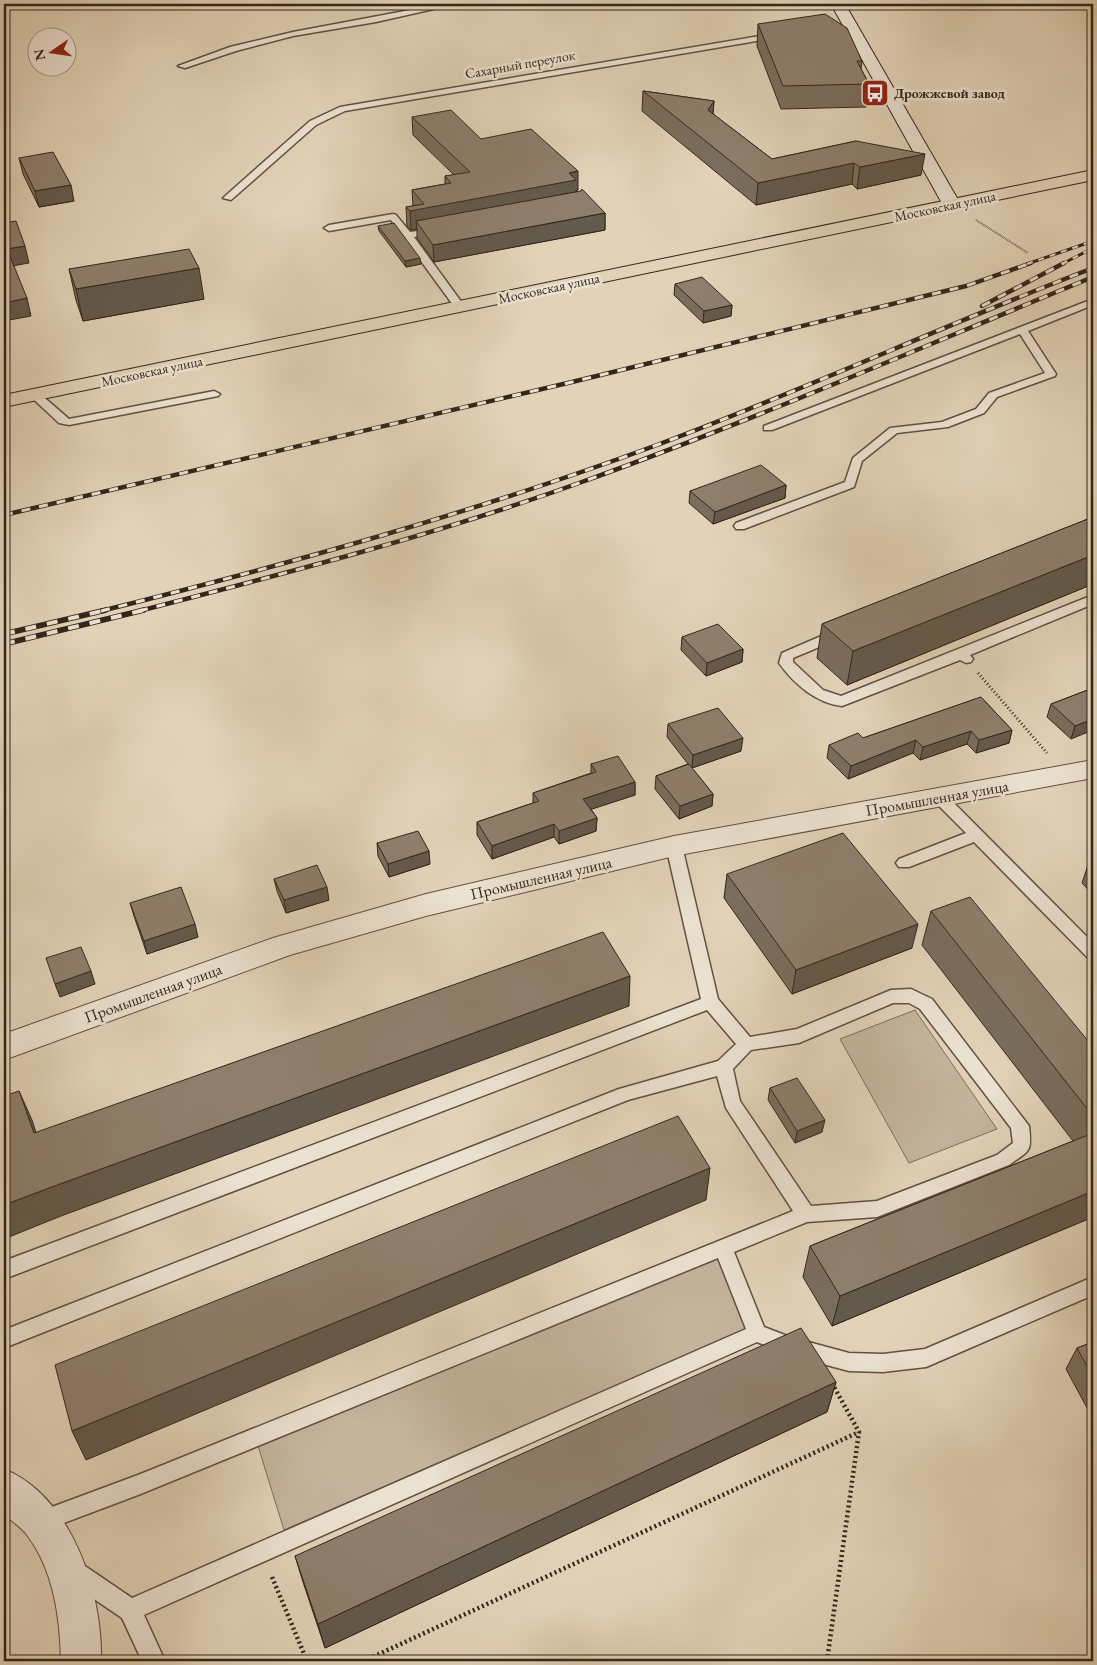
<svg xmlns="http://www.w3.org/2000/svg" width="1097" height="1665" font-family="'EB Garamond',serif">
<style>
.green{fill:#c4b59d;stroke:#7c6d5c}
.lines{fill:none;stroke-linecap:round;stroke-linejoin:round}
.service-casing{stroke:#605042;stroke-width:3}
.minor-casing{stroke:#605042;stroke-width:2}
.secondary-casing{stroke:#34251b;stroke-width:2}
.primary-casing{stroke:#34251b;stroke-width:2}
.path-far2{stroke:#34251b;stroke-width:2;stroke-dasharray:0.5 1;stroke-linecap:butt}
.path-far1{stroke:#34251b;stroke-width:3;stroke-dasharray:1 2.5;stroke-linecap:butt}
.path{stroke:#34251b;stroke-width:4.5;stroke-dasharray:2 3;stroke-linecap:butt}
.service{fill:#ece2d1;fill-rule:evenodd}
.minor{fill:#ece2d1;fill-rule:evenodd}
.secondary{fill:#ece2d1;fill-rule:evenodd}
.primary{fill:#e2d3b8;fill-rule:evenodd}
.rail-far2-casing{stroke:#34251b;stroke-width:3}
.rail-far1-casing{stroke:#34251b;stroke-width:4.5}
.rail-casing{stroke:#34251b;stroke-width:5.5}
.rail-far2{stroke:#ece2d1;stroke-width:2;stroke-dasharray:6;stroke-linecap:butt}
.rail-far1{stroke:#ece2d1;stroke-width:3;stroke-dasharray:9;stroke-linecap:butt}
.rail{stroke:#ece2d1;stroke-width:4;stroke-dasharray:11;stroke-linecap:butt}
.wall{fill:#7a6d5e;stroke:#34251b}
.shaded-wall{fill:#63594c;stroke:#34251b}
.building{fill:#8e7f6d;stroke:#34251b}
.labels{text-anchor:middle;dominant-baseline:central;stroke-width:5;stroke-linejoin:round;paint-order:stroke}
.far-street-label{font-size:14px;fill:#34251b;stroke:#ece2d1}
.far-poi-label{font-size:14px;font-weight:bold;fill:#34251b;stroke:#ece2d1;text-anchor:start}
.street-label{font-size:16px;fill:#34251b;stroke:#ece2d1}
</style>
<rect width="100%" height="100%" fill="#e2d3b8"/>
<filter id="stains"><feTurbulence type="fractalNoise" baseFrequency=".004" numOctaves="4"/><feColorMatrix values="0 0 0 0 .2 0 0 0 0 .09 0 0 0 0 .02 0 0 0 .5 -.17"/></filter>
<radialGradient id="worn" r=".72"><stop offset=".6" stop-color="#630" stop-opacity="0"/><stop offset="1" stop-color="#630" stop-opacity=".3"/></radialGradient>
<g class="green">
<path d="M915,1010l82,119 -88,34 -69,-124z"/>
<path d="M719,1258l27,71 -462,201 -26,-84z"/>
</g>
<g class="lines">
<g class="service-casing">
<g id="service">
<path d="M442,4h14l-80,18 -83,14 -57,15 -51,17 -7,-2 52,-19 63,-15z"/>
<path d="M777,33l4,2 -1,2 -435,74 -29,14 -85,75 -8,-2 87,-77 30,-14z"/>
<path d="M393,214l3,1 14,17 30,-4v4l-26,5 51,70 -1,2h-8l-65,-89 -62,11 -5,-3 5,-3z"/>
<path d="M1093,299v6l-65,26 28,43 -1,2 -58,21 -13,16 -36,14 -51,6 -35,28 -8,26 -110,42h-8l-2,-3 2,-3 109,-41 8,-24 37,-30 52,-6 34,-13 13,-16 56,-20 -25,-39 -248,96h-8v-4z"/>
<path d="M214,391l6,3 -2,2 -149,29 -10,-2 -30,-28 2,-2h8l30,26z"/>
<path d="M1093,595v9l-123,51 3,4 -2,3 -5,1 -6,-3 -118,46c-26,-3 -48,-22 -63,-43l3,-10 51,-22h10l2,3 -2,3 -50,21v4l30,28 18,6z"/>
<path d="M940,793l5,1 148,149v16l-6,-2 -113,-115 -65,25h-10l-3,-4 3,-4 67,-26 -31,-31 -2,-4 2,-4z"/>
<path d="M674,841l5,1 3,4 36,153 32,38 47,-8 94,-39 20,-1 21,10 97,127c3,27 1,24 -20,39l-132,52 -70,5 -73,30 30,75 26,10 59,16 34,1 42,-5 168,-72v18l-167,72 -43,5 -34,-1 -60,-16 -32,-13 -613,273 21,46h-23l-20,-43 -56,-38 -3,-8 3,-8 8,-3 8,3 50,34 614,-269 -28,-71 -580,237 -98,37 -7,-4 -4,-7 4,-7 105,-39 655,-264 -67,-103 -9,-32 -89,24 -624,248v-18l615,-241 99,-28 18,-17 -29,-34 -703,269v-18l697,-262 -35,-153 3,-4zM893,1003h16l11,6 91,119 2,15 -16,12 -120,46 -66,5 -71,-105 -7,-32 18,-19 48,-7z"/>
</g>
</g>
<g class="minor-casing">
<g id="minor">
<path d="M1093,760v18l-419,78 -248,60 -136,39 -286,105v-26l269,-96 153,-44 248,-58z"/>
<path d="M4,1469c68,28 99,124 97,192h-40c-1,-43 -7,-90 -34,-126 -6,-8 -16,-14 -23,-21z"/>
</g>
</g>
<g class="secondary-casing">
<path id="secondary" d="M831,4h14l116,201 -3,4h-12l-3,-4z"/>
</g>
<g class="primary-casing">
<path id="primary" d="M1093,170v10l-1089,227v-12z"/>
</g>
<path class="path-far2" d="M976,220l52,33"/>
<path class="path-far1" d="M978,673l69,80"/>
<g class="path">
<path d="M272,1577l35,84"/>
<path d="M364,1661l495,-229"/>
<path d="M827,1661l32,-229 -26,-47"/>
</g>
<use href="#service" class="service"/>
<use href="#minor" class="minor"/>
<use href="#secondary" class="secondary"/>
<use href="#primary" class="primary"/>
<g class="rail-far2-casing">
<g id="rail-far2">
<path d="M1027,264l66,-23"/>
<path d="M1062,264l31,-16"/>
</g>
</g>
<g class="rail-far1-casing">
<g id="rail-far1">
<path d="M982,306l82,-43"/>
<path d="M4,515l568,-133 394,-96 65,-23"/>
<path d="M101,611c188,-47 375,-99 556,-166 147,-55 290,-121 436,-177"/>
<path d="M139,611c148,-38 296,-76 440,-128 173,-62 343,-136 514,-206"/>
</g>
</g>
<g class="rail-casing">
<g id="rail">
<path d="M4,634l102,-24"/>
<path d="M4,644l140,-34"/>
</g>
</g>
<use href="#rail-far2" class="rail-far2"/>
<use href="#rail-far1" class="rail-far1"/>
<use href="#rail" class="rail"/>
</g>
<g class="wall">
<path d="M758,24l104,37 -1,8 8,15 -3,23 -85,2 -24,-63z"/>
<path d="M643,91l71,10 -1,13 59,45 84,-18 65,34 -64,14 -5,-5 -96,21 -114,-94z"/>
<path d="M412,117l69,22 97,51h-2v2l29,21v17l-171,32 -17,-24v-9l-6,1 -4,-4 -1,-19 7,-1 -1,-16 33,-6v-8l9,-1 -41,-40z"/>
<path d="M19,158l55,43 -35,6 -16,-33z"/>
<path d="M378,226l43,38 -15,3 -27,-36z"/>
<path d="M69,269l135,30 -121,22 -7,-21z"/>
<path d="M675,284l57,21 -1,11 -28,7 -29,-28z"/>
<path d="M786,485l-1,13 -72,26 -24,-21 1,-12z"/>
<path d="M1093,517v67l-246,101 -30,-27 5,-34z"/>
<path d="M682,637l61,12 -1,13 -36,14 -25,-26z"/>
<path d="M1093,688l-22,51 -24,-22 4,-13z"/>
<path d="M981,697l31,33 -3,13 -33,10 -9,-9 -47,16 -7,-7 -65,26 -21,-21 2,-13 34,-7z"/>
<path d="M668,724l73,27 -49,17 21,26 -1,12 -33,13 -24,-30 1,-13 32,-12 -21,-27z"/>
<path d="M591,764l44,18v13l-44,14 6,9 -1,13 -37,13 -5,-7 -62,22 -15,-24v-13l56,-19v-10l58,-20z"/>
<path d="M377,843l53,21 -41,13 -11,-21z"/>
<path d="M1093,850v45l-11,-12z"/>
<path d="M727,874l185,74 -120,46 -68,-96z"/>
<path d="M274,879l55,21 -43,13 -9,-22z"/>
<path d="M130,903l68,34 -51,17 -13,-38z"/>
<path d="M931,911l162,136v170l-261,109 -29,-49 7,-31 263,-105 -151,-196z"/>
<path d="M770,1088l52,44 -27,11 -27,-43z"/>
<path d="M1093,1342v77l-27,-50 11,-21z"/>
<path d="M836,1382l-9,30 -502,236 -22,-66 -8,-26z"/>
</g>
<g class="shaded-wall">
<path d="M714,101l-2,21 -4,-12z"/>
<path d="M925,154l-4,21 -64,14 3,-22z"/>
<path d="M854,163l-2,21 -96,21 2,-22z"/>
<path d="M578,171v19h-2v9l-160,22 1,8 -6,1 -1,-19z"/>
<path d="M71,185l3,16 -35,6 -4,-16z"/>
<path d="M605,213v17l-171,32 -1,-17z"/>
<path d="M25,246l4,17 -17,3 -5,-17z"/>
<path d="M420,258l1,6 -15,3 -1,-6z"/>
<path d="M199,268l5,31 -121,22 -7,-32z"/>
<path d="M27,298l4,18 -27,5v-18z"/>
<path d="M732,305l-1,11 -28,7 1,-12z"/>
<path d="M786,485l-1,13 -72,26 2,-12z"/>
<path d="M1093,555v29l-246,101 6,-34z"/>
<path d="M743,649l-1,13 -36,14 1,-13z"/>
<path d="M1093,719v11l-22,9 4,-13z"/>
<path d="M1012,730l-3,13 -33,10 3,-13z"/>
<path d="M971,731l-4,13 -47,16 3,-13z"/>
<path d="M743,738l-2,13 -49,17 1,-13z"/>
<path d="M916,740l-3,13 -65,26 3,-13z"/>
<path d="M635,782v13l-52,17v-13z"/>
<path d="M713,794l-1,12 -33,13 1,-13z"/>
<path d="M597,818l-1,13 -37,13v-13z"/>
<path d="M554,824v13l-62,22v-13z"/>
<path d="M429,851l1,13 -41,13 -1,-13z"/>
<path d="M327,887l2,13 -43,13 -2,-13z"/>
<path d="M195,924l3,13 -51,17 -3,-13z"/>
<path d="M918,924l-6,24 -120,46 4,-24z"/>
<path d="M91,971l4,13 -35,13 -5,-13z"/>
<path d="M630,976l-1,30 -568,210 -57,23v-34l45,-17z"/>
<path d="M19,1091l13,29 14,43 -12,-30z"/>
<path d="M825,1120l-3,12 -27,11 2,-12z"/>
<path d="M710,1168l-4,32 -620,260 -14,-29z"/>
<path d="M1093,1191v26l-261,109 8,-30z"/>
<path d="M836,1382l-9,30 -502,236 -7,-24z"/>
</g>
<g class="building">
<path d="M825,14l22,14 15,33h-5l12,23 -86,2 -25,-62z"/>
<path d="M643,91l71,10 -6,9 64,49 84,-18 69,13 -65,13 -6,-4 -96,20z"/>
<path d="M451,110l30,29 50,-10 47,42 -9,2 7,7 -166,31 -4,-4 18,-3 -12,-14 39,-7 -6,-7 25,-4 -58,-55z"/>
<path d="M53,152l18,33 -36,6 -16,-33z"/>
<path d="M582,189l23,24 -172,32 -17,-24 165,-30z"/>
<path d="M16,221l9,25 -18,3 20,49 -23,5v-80z"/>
<path d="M394,223l26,35 -15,3 -27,-35z"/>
<path d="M189,249l10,19 -123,21 -7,-20z"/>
<path d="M702,277l30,28 -28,6 -29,-27z"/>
<path d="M761,465l25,20 -71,27 -25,-21z"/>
<path d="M1093,517v38l-240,96 -31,-27z"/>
<path d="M718,624l25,25 -36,14 -25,-26z"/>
<path d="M1093,688v31l-18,7 -24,-22z"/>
<path d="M981,697l31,33 -33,10 -8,-9 -48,16 -7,-7 -65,26 -22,-21 29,-12 5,5z"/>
<path d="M718,708l25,30 -50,17 -25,-31z"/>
<path d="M618,756l17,26 -52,17 14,19 -38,13 -5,-7 -62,22 -15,-24 62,-21 -6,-8 63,-21 -5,-8z"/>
<path d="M689,764l24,30 -33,12 -24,-30z"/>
<path d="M418,831l11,20 -41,13 -11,-21z"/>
<path d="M843,833l75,91 -122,46 -69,-96z"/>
<path d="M317,865l10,22 -43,13 -10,-21z"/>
<path d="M181,887l14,37 -51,17 -14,-38z"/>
<path d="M970,897l123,150v69l-162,-205z"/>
<path d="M603,932l27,44 -581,212 -45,17v-109l15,-5 15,42z"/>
<path d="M81,947l10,24 -36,13 -9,-26z"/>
<path d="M797,1078l28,42 -28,11 -27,-43z"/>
<path d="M678,1116l32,52 -638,263 -17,-66z"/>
<path d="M1093,1133v58l-253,105 -30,-50z"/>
<path d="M801,1328l35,54 -518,242 -23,-68z"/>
<path d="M1093,1342v35l-16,-29z"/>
</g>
<defs>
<g id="bus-square" transform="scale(1.4375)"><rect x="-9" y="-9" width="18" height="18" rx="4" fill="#8f2418" stroke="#ece2d1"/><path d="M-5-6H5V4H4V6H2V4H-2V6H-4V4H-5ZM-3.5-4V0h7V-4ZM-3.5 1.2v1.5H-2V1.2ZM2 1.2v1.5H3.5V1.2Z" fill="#fff"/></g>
</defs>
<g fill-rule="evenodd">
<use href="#bus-square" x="875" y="93"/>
</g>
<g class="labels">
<g class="far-street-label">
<text transform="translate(520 64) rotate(-10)">Сахарный переулок</text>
<text transform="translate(945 206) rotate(-12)">Московская улица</text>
<text transform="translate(549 288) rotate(-12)">Московская улица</text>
<text transform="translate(152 371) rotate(-12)">Московская улица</text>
</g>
<g class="far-poi-label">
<text x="894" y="93">Дрожжевой завод</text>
</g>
<g class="street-label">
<text transform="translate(937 798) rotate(-10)">Промышленная улица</text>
<text transform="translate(541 878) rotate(-13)">Промышленная улица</text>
<text transform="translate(153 993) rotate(-20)">Промышленная улица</text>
</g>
</g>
<rect width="1097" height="1665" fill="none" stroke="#e2d3b8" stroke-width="20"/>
<rect x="5" y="5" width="1087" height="1655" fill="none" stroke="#34251b" stroke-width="2.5"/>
<rect x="10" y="10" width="1077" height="1645" fill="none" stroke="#34251b"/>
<g transform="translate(52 52) rotate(257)"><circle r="24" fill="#ece2d1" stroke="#a29688"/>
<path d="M0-4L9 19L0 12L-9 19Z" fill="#8f2418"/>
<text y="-8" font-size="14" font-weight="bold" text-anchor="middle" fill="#34251b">N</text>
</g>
<rect width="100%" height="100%" filter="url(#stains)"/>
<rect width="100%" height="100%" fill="url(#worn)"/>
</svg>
